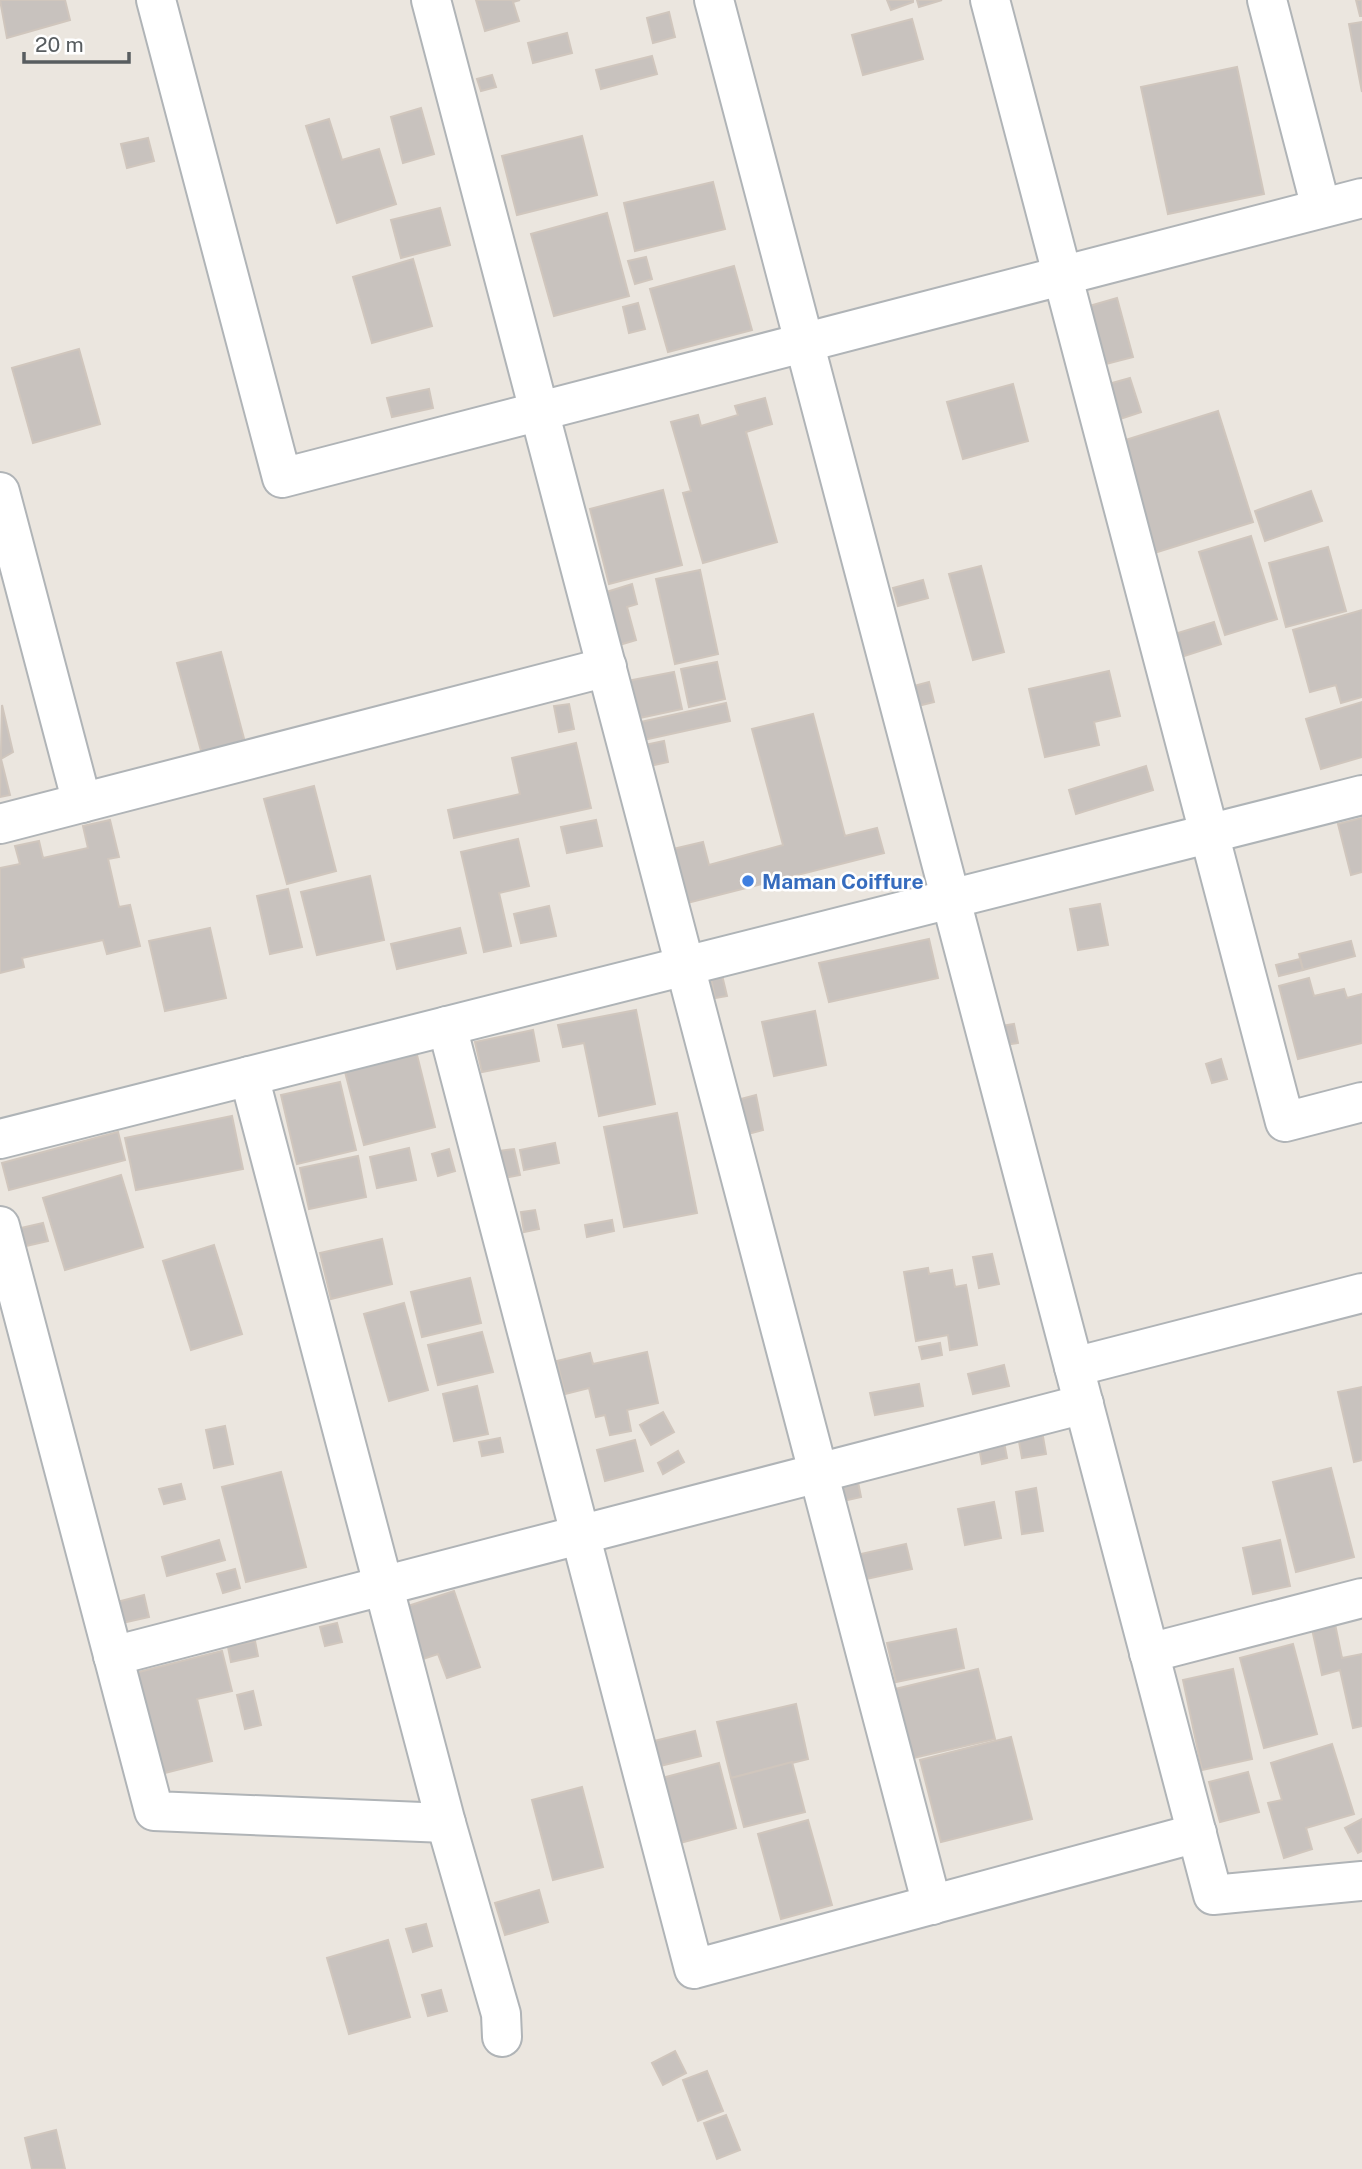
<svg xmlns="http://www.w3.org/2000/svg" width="1362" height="2169" font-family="'Public Sans',sans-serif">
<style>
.building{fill:#c8c2be;stroke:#d0c6bd;stroke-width:2}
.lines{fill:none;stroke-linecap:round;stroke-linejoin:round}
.street-casing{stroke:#b0b4b7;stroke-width:42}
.secondary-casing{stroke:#afb4b7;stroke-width:42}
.street{stroke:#fff;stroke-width:38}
.secondary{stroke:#fff;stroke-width:38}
.shop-dot{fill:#3f7fe0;stroke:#fff;stroke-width:2.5}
.labels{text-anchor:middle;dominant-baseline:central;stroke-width:5;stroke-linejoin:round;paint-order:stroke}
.shop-label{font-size:21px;font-weight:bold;fill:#366cbe;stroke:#fff;text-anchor:start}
</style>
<rect width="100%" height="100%" fill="#ebe6df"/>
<g class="building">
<path d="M0,0h65l5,20 -63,18z"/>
<path d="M476,0h44l-7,2 6,19 -34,10z"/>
<path d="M887,0h26v2l-22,8z"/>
<path d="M917,0h25l-23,7z"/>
<path d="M1356,0h6v16h-2z"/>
<path d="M669,12l6,25 -22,6 -6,-25z"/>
<path d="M912,19l11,40 -60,16 -11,-40z"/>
<path d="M1362,22v70l-13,-68z"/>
<path d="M567,33l5,20 -39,10 -5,-20z"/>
<path d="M652,56l5,18 -56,15 -5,-19z"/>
<path d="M1237,67l27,127 -96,20 -27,-127z"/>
<path d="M492,75l4,12 -15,4 -4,-12z"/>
<path d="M421,108l13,46 -31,9 -12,-46z"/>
<path d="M329,119l13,41 37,-11 17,55 -59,19 -31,-97z"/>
<path d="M582,136l15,59 -80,20 -15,-59z"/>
<path d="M148,138l6,23 -27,7 -6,-24z"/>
<path d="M713,182l12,47 -90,22 -11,-48z"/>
<path d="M440,208l10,37 -49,13 -10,-38z"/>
<path d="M607,213l22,83 -75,20 -23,-82z"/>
<path d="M646,257l6,22 -17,5 -7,-23z"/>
<path d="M413,259l19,67 -60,17 -19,-66z"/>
<path d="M734,266l18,64 -84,22 -18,-63z"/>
<path d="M1117,298l16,59 -31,8 -16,-58z"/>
<path d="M638,303l7,26 -16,4 -6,-26z"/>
<path d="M79,349l21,75 -67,19 -21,-75z"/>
<path d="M1130,378l11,34 -24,8 -12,-35z"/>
<path d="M1013,384l15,57 -65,18 -16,-57z"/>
<path d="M429,389l4,19 -41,9 -5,-19z"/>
<path d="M765,398l7,26 -26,8 31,110 -74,21 -20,-70 8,-2 -20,-69 27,-7 3,11 37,-11 -3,-9z"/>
<path d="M1218,411l35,111 -105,33 -35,-111z"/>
<path d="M663,490l19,75 -73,19 -19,-75z"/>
<path d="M1311,491l11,30 -57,20 -10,-30z"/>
<path d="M1251,536l26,83 -52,16 -26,-83z"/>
<path d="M1328,547l18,64 -60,16 -17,-64z"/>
<path d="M981,566l23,86 -31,8 -24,-86z"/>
<path d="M700,570l18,84 -43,10 -19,-85z"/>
<path d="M923,580l5,18 -30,8 -5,-18z"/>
<path d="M632,584l5,20 -10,3 9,33 -20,6 -16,-52z"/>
<path d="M1362,610v87l-21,6 -5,-18 -26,7 -17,-62z"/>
<path d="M1214,622l7,22 -49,16 -7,-23z"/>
<path d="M221,652l25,94 -43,12 -26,-95z"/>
<path d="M717,662l8,37 -36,8 -8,-38z"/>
<path d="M1109,671l11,45 -26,6 5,23 -54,12 -16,-68z"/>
<path d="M674,672l8,37 -47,10 -8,-38z"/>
<path d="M929,682l5,20 -16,4 -4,-20z"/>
<path d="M1362,702v55l-41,12 -15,-50z"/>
<path d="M726,703l4,18 -91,20 -3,-18z"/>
<path d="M569,704l5,25 -15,3 -5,-26z"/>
<path d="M2,705l11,47 -12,7 9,36 -10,2z"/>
<path d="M813,714l32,122 32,-8 7,25 -197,50 -14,-54 30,-7 6,23 74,-20 -31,-116z"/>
<path d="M664,741l4,21 -23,5 -5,-21z"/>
<path d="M576,743l15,65 -137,30 -6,-28 72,-16 -8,-36z"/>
<path d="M1146,766l7,24 -77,24 -7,-24z"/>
<path d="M314,786l22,85 -49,13 -23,-85z"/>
<path d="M1362,818v54l-11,3 -13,-51z"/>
<path d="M110,820l9,37 -11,2 11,48 11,-2 10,41 -33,8 -4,-14 -81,18 2,9 -24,6v-105l20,-4 -5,-18 24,-5 4,17 45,-10 -5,-22z"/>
<path d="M596,820l6,26 -35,7 -6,-26z"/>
<path d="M518,839l11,47 -30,7 12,53 -27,6 -23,-100z"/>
<path d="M370,876l14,64 -67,15 -16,-63z"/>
<path d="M288,889l14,58 -32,7 -13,-58z"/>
<path d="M1100,904l8,41 -30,5 -8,-41z"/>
<path d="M549,906l7,30 -35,7 -7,-29z"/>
<path d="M210,928l16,70 -61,13 -16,-70z"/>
<path d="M460,928l6,25 -69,16 -6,-25z"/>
<path d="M929,939l9,39 -109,24 -10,-39z"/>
<path d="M1351,941l4,15 -52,14 -4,-16z"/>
<path d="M1300,959l3,11 -24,6 -3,-11z"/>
<path d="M722,975l5,21 -12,2 -4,-20z"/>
<path d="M1309,978l5,18 30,-7 3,9 15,-4v49l-64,16 -19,-73z"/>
<path d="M636,1010l19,94 -56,12 -15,-73 -21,4 -5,-22z"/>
<path d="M815,1011l11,54 -52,11 -12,-54z"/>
<path d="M1014,1024l4,19 -14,2 -3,-19z"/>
<path d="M533,1030l6,31 -57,11 -7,-30z"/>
<path d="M416,1051l19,76 -71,18 -20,-77z"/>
<path d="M1221,1059l6,20 -15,4 -6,-19z"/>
<path d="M340,1082l16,68 -59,14 -16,-69z"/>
<path d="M756,1095l7,35 -15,4 -7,-35z"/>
<path d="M677,1113l20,100 -73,14 -20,-100z"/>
<path d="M232,1116l11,53 -107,21 -11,-52z"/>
<path d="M118,1132l7,28 -116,30 -7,-27z"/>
<path d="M555,1143l4,20 -35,7 -4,-20z"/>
<path d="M409,1148l7,32 -39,8 -7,-31z"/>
<path d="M449,1149l6,22 -17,5 -6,-22z"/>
<path d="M514,1149l6,26 -16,3 -6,-27z"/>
<path d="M358,1156l8,41 -57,12 -9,-41z"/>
<path d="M121,1175l22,72 -78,23 -22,-72z"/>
<path d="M535,1210l4,19 -15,3 -3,-20z"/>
<path d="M612,1220l2,11 -27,6 -2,-12z"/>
<path d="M43,1223l5,18 -22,5 -5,-18z"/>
<path d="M382,1239l10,45 -61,15 -11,-46z"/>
<path d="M214,1245l28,89 -51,16 -28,-89z"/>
<path d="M992,1254l7,30 -20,4 -6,-31z"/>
<path d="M928,1268l1,6 23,-4 3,17 11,-2 11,60 -27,5 -2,-15 -32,6 -12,-69z"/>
<path d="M470,1278l11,45 -59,14 -11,-45z"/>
<path d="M404,1303l24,87 -39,11 -25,-87z"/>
<path d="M482,1332l11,40 -55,13 -10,-40z"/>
<path d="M940,1343l2,12 -20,4 -3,-12z"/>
<path d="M647,1352l11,51 -31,7 4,21 -21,4 -5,-20 -9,2 -7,-29 -24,6 -8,-33 33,-8 3,11z"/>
<path d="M1004,1365l5,21 -36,8 -5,-20z"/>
<path d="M919,1384l4,22 -48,9 -5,-22z"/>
<path d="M477,1386l11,48 -34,7 -11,-47z"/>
<path d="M1362,1387v73l-8,2 -16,-70z"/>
<path d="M663,1412l11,20 -23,13 -11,-20z"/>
<path d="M225,1426l8,38 -19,4 -8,-38z"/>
<path d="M1042,1431l4,23 -24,4 -4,-22z"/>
<path d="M500,1438l3,14 -21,4 -3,-14z"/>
<path d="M635,1440l8,31 -38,10 -8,-31z"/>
<path d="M1004,1442l3,16 -25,6 -3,-17z"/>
<path d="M678,1451l6,11 -21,12 -5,-11z"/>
<path d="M1331,1468l23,89 -58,15 -23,-90z"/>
<path d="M281,1472l25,95 -60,15 -24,-95z"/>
<path d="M857,1477l4,20 -18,4 -4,-21z"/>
<path d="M181,1484l4,15 -21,5 -5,-15z"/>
<path d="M1036,1488l7,43 -21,3 -6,-42z"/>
<path d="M994,1502l7,36 -36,7 -7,-36z"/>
<path d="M219,1540l6,20 -58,16 -5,-19z"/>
<path d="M1280,1540l10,46 -37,8 -10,-46z"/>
<path d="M906,1544l6,25 -55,12 -5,-25z"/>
<path d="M235,1569l5,19 -17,5 -6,-19z"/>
<path d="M454,1591l26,76 -33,11 -9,-24 -18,6 -18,-52z"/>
<path d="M144,1595l5,22 -27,6 -5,-21z"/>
<path d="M337,1623l5,19 -17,4 -5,-19z"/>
<path d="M1335,1624l7,34 20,-4v72l-9,2 -13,-58 -18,5 -10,-46z"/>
<path d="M956,1629l8,39 -68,14 -9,-39z"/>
<path d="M255,1641l3,15 -27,6 -3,-15z"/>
<path d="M1293,1644l24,90 -53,14 -24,-90z"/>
<path d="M222,1651l10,40 -35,8 15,62 -55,14 -26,-101z"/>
<path d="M978,1669l17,70 -86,20 -18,-69z"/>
<path d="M1233,1669l19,90 -50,11 -19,-90z"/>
<path d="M253,1691l8,34 -16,4 -8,-34z"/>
<path d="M796,1704l12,55 -77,19 -14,-56z"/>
<path d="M695,1731l6,25 -45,11 -6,-25z"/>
<path d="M1011,1737l21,82 -91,23 -21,-82z"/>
<path d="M1332,1744l22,70 -48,14 6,21 -28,9 -16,-55 14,-3 -11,-37z"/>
<path d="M792,1762l13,50 -61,15 -13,-49z"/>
<path d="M719,1763l17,65 -56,15 -18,-65z"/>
<path d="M1248,1772l11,40 -39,10 -11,-40z"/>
<path d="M582,1787l21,80 -50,13 -21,-80z"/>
<path d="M1362,1819v32l-4,2 -13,-25z"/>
<path d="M808,1820l24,85 -51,14 -23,-85z"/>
<path d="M539,1890l9,32 -43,13 -10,-32z"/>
<path d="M426,1924l6,22 -19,6 -7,-23z"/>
<path d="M388,1940l22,77 -61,17 -22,-76z"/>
<path d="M441,1990l6,21 -19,5 -6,-21z"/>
<path d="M675,2051l11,22 -23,12 -11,-22z"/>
<path d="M707,2071l16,40 -25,10 -15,-41z"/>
<path d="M726,2115l14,35 -23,9 -13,-36z"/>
<path d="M56,2130l9,39h-33l-7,-31z"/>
</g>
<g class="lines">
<g class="street-casing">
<g id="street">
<path d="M156,0l126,478 1080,-280"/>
<path d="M431,0l501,1905"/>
<path d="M714,0l499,1895 149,-14"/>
<path d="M990,0l295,1122 77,-20"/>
<path d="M1267,0l54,208"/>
<path d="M0,492l82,311"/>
<path d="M0,824l607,-157"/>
<path d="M447,1026l247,943 503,-136"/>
<path d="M249,1076l197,747 55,191 1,23"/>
<path d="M0,1226l154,585 292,12"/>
<path d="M1074,1367l288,-74"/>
<path d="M1149,1653l213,-55"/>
<path d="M113,1656l971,-252"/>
</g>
</g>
<g class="secondary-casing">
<path id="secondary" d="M0,1139l1362,-344"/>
</g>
<use href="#street" class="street"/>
<use href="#secondary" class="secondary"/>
</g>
<circle class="shop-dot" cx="748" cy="881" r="7"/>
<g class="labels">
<g class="shop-label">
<text x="762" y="881">Maman Coiffure</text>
</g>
</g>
<path d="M24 52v10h105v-10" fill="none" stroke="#585d60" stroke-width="3.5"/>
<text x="35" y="52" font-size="21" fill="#585d60" stroke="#ffffff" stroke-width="5" paint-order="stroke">20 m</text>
</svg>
